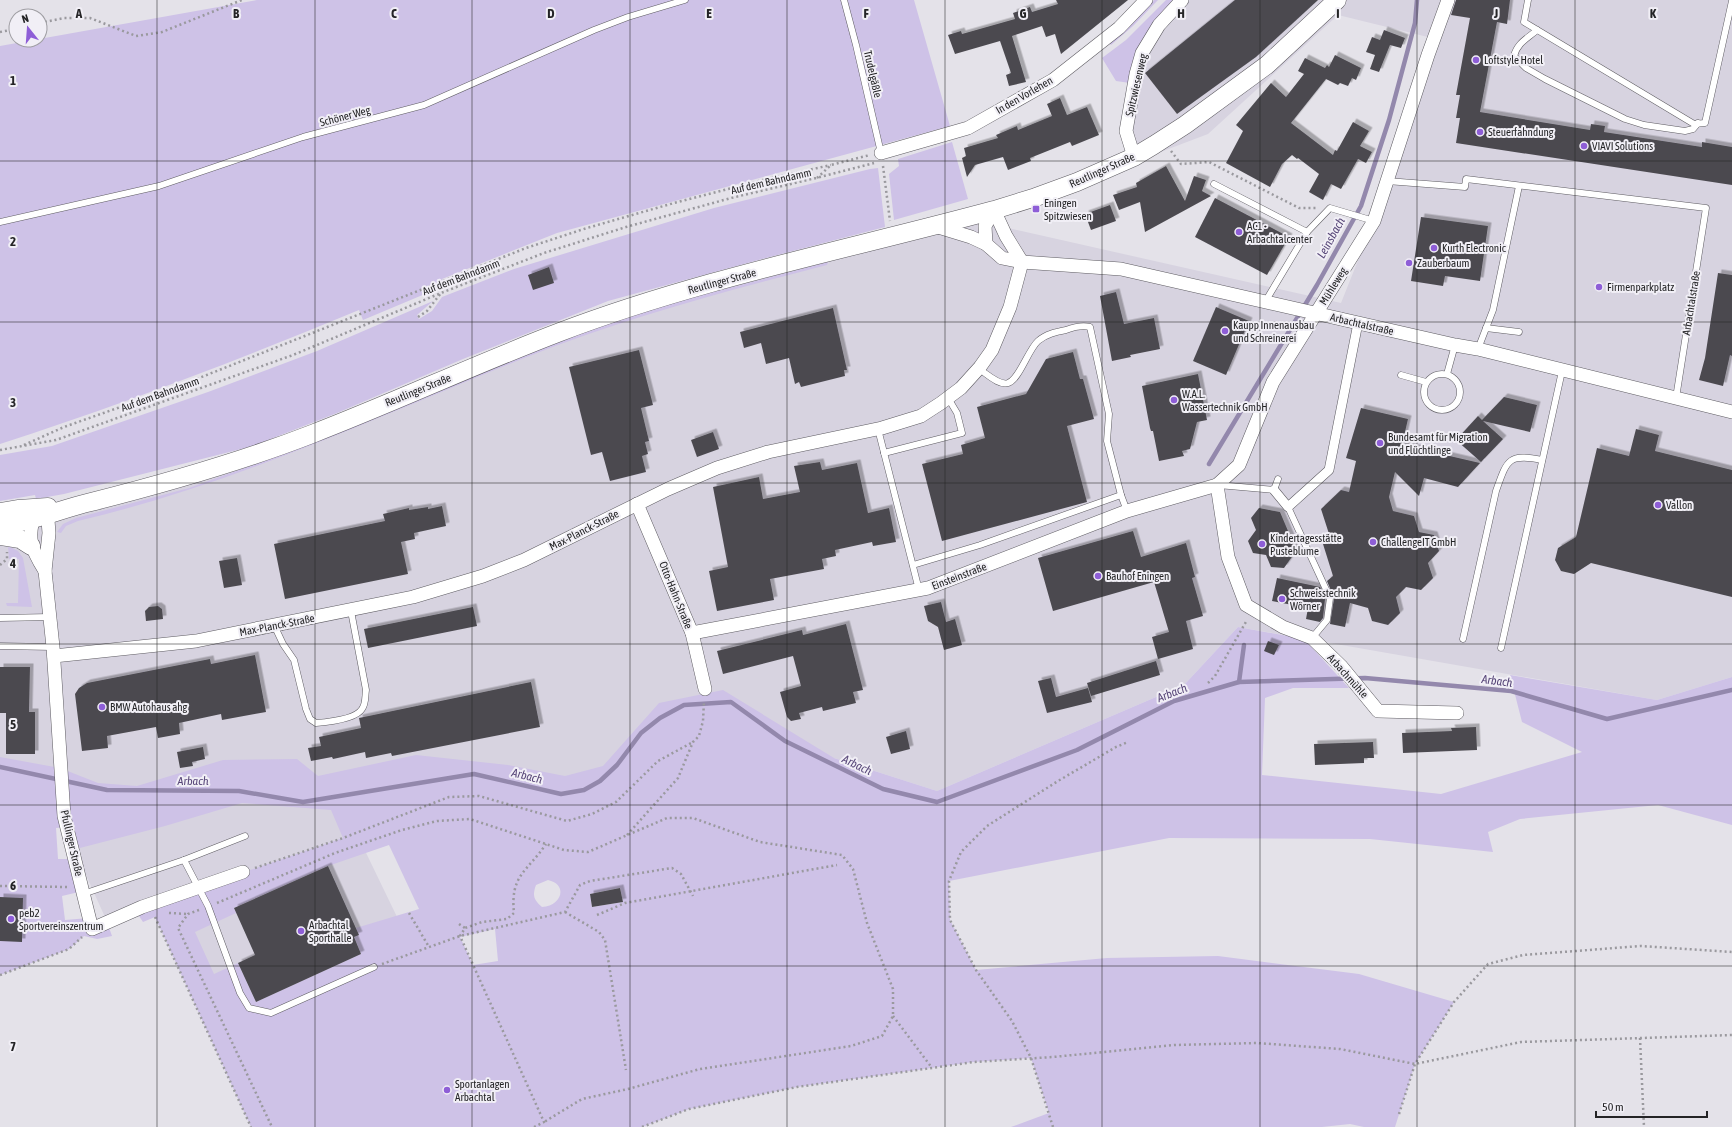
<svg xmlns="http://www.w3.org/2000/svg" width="1732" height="1127" font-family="'Asap Condensed',sans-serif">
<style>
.built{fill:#d7d3e0}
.green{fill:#cec2e7;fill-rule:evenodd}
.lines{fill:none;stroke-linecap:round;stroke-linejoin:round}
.stream{stroke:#9388ac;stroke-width:4.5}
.building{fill:#4c4a50;filter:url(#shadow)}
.service-casing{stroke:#5e5c62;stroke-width:7}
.pedestrian-casing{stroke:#5e5c62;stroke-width:10}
.minor-casing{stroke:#5e5c62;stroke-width:14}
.secondary-casing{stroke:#5e5c62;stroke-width:19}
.path{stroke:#9a999e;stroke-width:2.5;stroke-dasharray:2 3;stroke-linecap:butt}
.service{stroke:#fff;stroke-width:6}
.pedestrian{stroke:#fff;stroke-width:9}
.minor{stroke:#fff;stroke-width:13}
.secondary{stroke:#fff;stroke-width:18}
.grid{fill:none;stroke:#242426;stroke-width:1;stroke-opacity:0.55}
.poi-dot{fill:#8e5ed7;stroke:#f1eff6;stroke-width:1.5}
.labels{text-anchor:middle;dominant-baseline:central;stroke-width:4;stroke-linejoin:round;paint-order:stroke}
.poi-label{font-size:11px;fill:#242426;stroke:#f1eff6;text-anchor:start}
.street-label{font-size:11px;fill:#242426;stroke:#f1eff6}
.water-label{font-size:12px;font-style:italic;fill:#574678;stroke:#f1eff6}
.grid-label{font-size:13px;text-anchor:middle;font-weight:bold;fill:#242426;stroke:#f1eff6;stroke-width:4;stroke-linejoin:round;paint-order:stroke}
</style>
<defs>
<filter id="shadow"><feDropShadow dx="3.5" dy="-3.5" stdDeviation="0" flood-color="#0004"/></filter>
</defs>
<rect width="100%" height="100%" fill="#e4e2e9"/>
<path class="built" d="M1189,0h543v677l-75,23 -419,-73 -54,58 -247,106 -103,-33 -241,24 -253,17 88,182 -193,76 -75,-147 -51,16 -64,-142 -45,-7v-253l33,-4 114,-23 109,-37 310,-129 145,-42 266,-68 364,82 56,-140 39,-124 -98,-24 -130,119 -79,30 6,-62 12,-47 24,-35z"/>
<g class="green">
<path d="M257,0h657l36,126 -393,107 -115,46 2,7 -81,34 -4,-10c-118,49 -238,95 -359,134v-398z"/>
<path d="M1154,0h4l-25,26 -22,19 -2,-2z"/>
<path d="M1166,0h11l-47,83 -14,-2 -14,-23 24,-18z"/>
<path d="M952,142l16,57 -74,21 -5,-46 10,-8 -1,-7z"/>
<path d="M878,168l7,59 -119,31 -158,43 -145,58 -126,54 -84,33 -189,48 -28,5 -1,-4 -35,6v-46l52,-9 156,-54 109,-41 116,-50 -16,14 2,4 13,-8 10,-14 72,-28 200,-61 156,-39z"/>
<path d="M828,262l-1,3c-101,26 -203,53 -300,92 -148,59 -292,127 -449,164l-12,5 -5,7 -4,-1 6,-8 13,-6 113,-30 88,-32 237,-97 94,-36 79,-24z"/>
<path d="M8,546l10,5 5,7 9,49 -25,-1 -1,-3h12l1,-44h-10z"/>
<path d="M1238,627l66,12 45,49h-56l-28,10 -3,77 179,19 141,-42 -60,-30 -12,-47 147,25 75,-23v148l-74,-20 -138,14 -32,13 5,20 -123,-13 -201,-1 -220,43 1,39 26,50 131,-12 111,-2 141,18 95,28 -39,62 -20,63h-31l-14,-3 -28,3h-311l38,-14 -18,-55 -58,4 -176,25 -108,22 -47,18h-391l-96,-210 -12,5 -8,-12 208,-72 -12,-28 -89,-7 -77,23 -93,24 -5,-23 -11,1 2,31h17l8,32 -21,5 3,24 24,-2 2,11 16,-7 5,14 -15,3 -13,-3 -15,13 -69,26v-218l60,11 38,15 39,3 86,-26 74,-1 21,17 98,-21 92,10 57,11 38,-10 56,-63 64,-13 111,68 103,33 247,-106zM389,845l30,64 -63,19 3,7 -5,2 7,17 -105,48 -18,-39 -24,11 -19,-42 41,-19 -2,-5 94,-42zM548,880c21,5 13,26 -6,27 -8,-7 -10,-11 -6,-22zM620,888l3,14 -31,5 -2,-13zM495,929l3,32 -25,4 -13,-28z"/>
</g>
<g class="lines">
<g class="stream">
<path d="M1209,464l108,-179 44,-79 28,-86 26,-97 2,-23"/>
<path d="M1239,682l5,-37"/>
<path d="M0,767l107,23 132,1 64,11 171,-28 87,20 23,-4 16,-9 17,-16 24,-32 19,-15 24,-13 47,-3 54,39 98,48 54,13 140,-52 97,-49 65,-19 126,-4 146,13 96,28 125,-29"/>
</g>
</g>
<g class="building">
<path d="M1056,0h72l-67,54 -6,-20 -9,3 -4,-11 -30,10 14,46 -17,4 -3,-11 5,-2 -11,-32 -45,13 -7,-19 13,-4 1,3 53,-15 -2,-6 17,-6 2,5 26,-8z"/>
<path d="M1235,0h83l-62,57 -79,57 -32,-41z"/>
<path d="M1456,0h54l-3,24 -10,-2 -17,90 110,18 1,-6 14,2 -1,6 98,15v-5l30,5v38l-276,-42 4,-25h-4l4,-23h-4l14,-77 -19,-3z"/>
<path d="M1384,30l21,8 -4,10 -11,-3 -11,27 -9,-3 5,-14 -9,-3 6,-15 8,3z"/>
<path d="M1335,55l26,13 -5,12 -4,-2 -4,8 -8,-3 -2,2 -12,-6 -35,44 42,32 2,-5 2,1 16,-29 16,9 -9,15 12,6 -6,11 -8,-4 -17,30 -10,-5 -8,16 -14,-8 10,-18 -21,-16 -1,1 -5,-4 -10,9 -12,23 -44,-24 17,-32 -7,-6 35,-42 15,14 18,-23 -6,-3 7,-13 20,10 2,-3 2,2z"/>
<path d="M1060,98l7,17 20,-8 12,28 -27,11 -2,-4 -40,16 1,3 -23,9 -5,-13 -28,8 -8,12 -5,-19 4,-2 -2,-8 34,-10 -2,-3 21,-9 1,4 34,-14 -5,-12z"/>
<path d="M1166,166l19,35 9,-25 12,4 -4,11 9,5 -66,36 -5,-30 -21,8 -6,-15 24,-8 -1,-4z"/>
<path d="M1215,198l74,39 -22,38 -72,-38z"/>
<path d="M1110,205l6,16 -25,9 -6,-16z"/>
<path d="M1421,217l67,9 -8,55 -35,-5 -2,10 -32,-5z"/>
<path d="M549,267l5,16 -21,7 -5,-15z"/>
<path d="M1718,273l14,2v81l-2,-1 -7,31 -24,-6 6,-22z"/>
<path d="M1116,292l8,32 30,-6 6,31 -30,6 1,2 -19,4 -12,-65z"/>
<path d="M1216,307l33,14 -23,54 -33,-14z"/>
<path d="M833,308l14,62h-3l1,6 -44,11 -2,-5 -4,2 -6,-26 -23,6 -5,-21 -17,5 -4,-16z"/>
<path d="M639,350l14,55 -12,3 8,33 -4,1 3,12 -6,2 4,16 -36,9 -8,-29 -11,3 -22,-88z"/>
<path d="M1073,352l7,27h3l11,40 -27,7 20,76 -145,39 -20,-77 41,-10 -2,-9 24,-7 -8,-31 49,-13 20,-35z"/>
<path d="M1198,374l9,46 -10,2 -7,27 -8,2 2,5 -25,5 -6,-30h-2l-1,-3 -8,-42z"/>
<path d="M1504,397l33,8 -7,27 -47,-11 20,18 -22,23 -25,-22 22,-24 4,4z"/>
<path d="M1361,408l47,11 -6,26 78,18 -22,24 -34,-9 -5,18 -24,-24 -6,25 4,14 21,5 5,16 15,3 5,16 -11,12 5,15 -12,12 -15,-3 -10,10 4,16 -12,12 -16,-4 -4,-13 -18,-5 -5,24 -15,-3 4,-26 -7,-17 6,-5 -10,-32 7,-7 -9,-28 20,-19 8,2 7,-31 -10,-3z"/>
<path d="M1636,429l23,6 -4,16 77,19v127l-141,-34 -17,11 -13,-3 -6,-11 3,-12 18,-11 21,-89 32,8z"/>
<path d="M713,432l6,17 -22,8 -6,-17z"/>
<path d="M820,462l2,8 35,-7 11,50 21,-5 7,34 -23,4 -1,-4 -37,8 1,6 -14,3 2,10 -54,10 4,21 -57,11 -8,-40 19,-4 -15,-80 46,-10 4,22 37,-7 -6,-26z"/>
<path d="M442,506l4,20 -32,7 1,6 -14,3 7,32 -123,25 -11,-55 111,-23 -2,-7 26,-6v2l19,-3v2z"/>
<path d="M1259,508l21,4 11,26 5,13 -12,17 -13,-1 -5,-12 -13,-2 -5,-12 8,-11 -5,-12z"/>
<path d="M1133,531l8,26 45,-14 9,34 -3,1 11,38 -17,5 7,28 -35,10 -6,-22 17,-5 -15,-50 -101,29 -15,-53z"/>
<path d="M237,558l5,27 -18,3 -5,-27z"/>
<path d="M1277,578l43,9 5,12 -2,19 -3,4 -14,-3 2,-11 -36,-7z"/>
<path d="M941,602l5,20 9,-3 7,26 -18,5 -6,-23 -10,-6 -4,-15z"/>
<path d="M158,606l4,3 1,10 -17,2 -1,-10 4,-4z"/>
<path d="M473,607l4,19 -109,22 -4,-19z"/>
<path d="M846,624l17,66 -10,2 3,11 -33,8 -1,-4 -23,6 2,6 -10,2 -4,-4 -7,-25 21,-6 -8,-30 -70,18 -6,-23 85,-21 1,5z"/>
<path d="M1268,641l11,4 -5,10 -10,-4z"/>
<path d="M255,655l11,57 -44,8 -1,-6 -42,9 1,11 -22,4 -2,-11 -49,9 1,12 -26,3 -7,-57 4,-6 8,-5 123,-24 1,5z"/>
<path d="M1156,661l4,14 -69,21 -4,-13z"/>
<path d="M0,667h30l-1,45h6v42h-29v-41h-6z"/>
<path d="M1051,678l5,19 32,-9 4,14 -45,11 -9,-32z"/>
<path d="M531,682l9,45 -148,29 -1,-3 -25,5 -1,-6 -32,7 -1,-2 -21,4 -3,-13 13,-2 -2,-9 42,-9 -2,-10z"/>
<path d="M1476,727l1,23 -74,3 -1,-20 50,-2 -1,-3z"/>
<path d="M906,731l4,18 -19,5 -5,-17z"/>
<path d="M1373,742l1,16h-10v5l-49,2 -1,-21z"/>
<path d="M203,747l2,12 -13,3 1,4 -13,2 -3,-16z"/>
<path d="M328,866l31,69 -5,2 7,17 -105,48 -18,-39 17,-8 -21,-47z"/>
<path d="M620,888l3,14 -31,5 -2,-13z"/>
<path d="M0,897l23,1 -1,44 -22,-1z"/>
</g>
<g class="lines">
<g class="service-casing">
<g id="service">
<path d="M844,0l12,45 25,108"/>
<path d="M1528,0l-4,22 170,102 11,-1 27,-122"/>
<path d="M1537,30c-9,8 -20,13 -23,26l12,12 19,11 80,40 19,6 41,6 8,-2 5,-6"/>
<path d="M1387,181l78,6 1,-8 240,29 -30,190"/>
<path d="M1214,184l93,48 23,-24 44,13"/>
<path d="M0,222l159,-36 144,-49 121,-32 170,-75 34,-13 57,-17"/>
<path d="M1265,302l42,-70"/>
<path d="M1486,328l33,4"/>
<path d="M1478,349l15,-39 26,-124"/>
<path d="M979,369c7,4 20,17 29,14 11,-3 20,-33 30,-42 8,-7 18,-9 28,-11 8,-3 15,-5 24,-3l19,87 -2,27 14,54"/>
<circle cx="1442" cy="392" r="18"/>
<path d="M1447,374l8,-29"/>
<path d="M1401,375l25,7"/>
<path d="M878,429l41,161"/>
<path d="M884,453l78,-20 -5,-20 -9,-15"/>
<path d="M1218,485l56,5 4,-11"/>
<path d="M1288,507l42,91 -3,22 -15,18"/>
<path d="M913,565l67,-20 141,-50 6,16"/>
<path d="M0,618l50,-1"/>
<path d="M274,625l9,19 11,16 12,49 4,10 6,4c12,-1 40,-4 46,-14 4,-5 3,-13 4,-19l-15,-79"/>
<path d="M1463,639l33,-148c11,-31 12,-38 46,-31"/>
<path d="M0,646l53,1"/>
<path d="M1501,648l61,-277"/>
<path d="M184,860l24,46 32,87 9,15 22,5 103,-46"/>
<path d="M83,894l101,-34 61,-24"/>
</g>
</g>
<g class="pedestrian-casing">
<path id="pedestrian" d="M1274,490l14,17 41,-37 29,-147"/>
</g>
<g class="minor-casing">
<g id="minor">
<path d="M881,153l87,-25 85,-48 66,-52 27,-28"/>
<path d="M1134,157l-8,-26 10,-57 6,-21 17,-28 23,-25"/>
<path d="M994,210l12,26 16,26"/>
<path d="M935,226l36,11 15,7 16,14 20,4 99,7 334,76 23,4 254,63"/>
<path d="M986,244l-1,-18 9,-16"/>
<path d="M1217,485l11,72 18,48 37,22 29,11 29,28 37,45 79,2"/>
<path d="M637,504l55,129 13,56"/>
<path d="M47,507l2,26 -4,38 8,76 11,169 28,113 50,-22 101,-35"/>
<path d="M36,511c-10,26 -5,38 9,60"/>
<path d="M692,633l236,-45 199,-77 90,-26 22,-20 34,-83 101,-161 54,-166 20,-55"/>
<path d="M54,656l142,-15 217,-44 70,-21 41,-16 144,-71 49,-21 51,-16 114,-24 39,-12 20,-13 20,-15 19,-21 12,-17 18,-43 12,-45"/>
</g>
</g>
<g class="secondary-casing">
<g id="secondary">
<path d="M0,512l19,-3 29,-2"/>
<path d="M0,526c31,-4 61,-17 91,-24 75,-19 149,-40 221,-68 83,-32 164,-70 248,-102 139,-53 290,-83 434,-122l42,-13 41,-15 57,-25 20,-12 31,-20 82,-60 70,-65"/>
<path d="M0,536l20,3 11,7"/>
</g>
</g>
<g class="path">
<path d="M40,23l24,-5h26l46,18 26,-4 80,-32"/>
<path d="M0,32l16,-3"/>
<path d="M1171,151l10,13 28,-2 90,46h18"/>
<path d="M883,166l7,55"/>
<path d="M817,178l14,-13 39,-10"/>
<path d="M418,317l9,-6 14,-18"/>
<path d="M24,445l40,-18 110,-39 352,-140 61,-20 87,-25 89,-23 68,-15"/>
<path d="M0,450l56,-10 237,-85 148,-62 103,-40 82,-26 105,-29 85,-20 58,-15"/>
<path d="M0,565l7,-6v-7"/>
<path d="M1208,683l7,-7 32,-56"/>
<path d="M627,835l51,-57 15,-36 6,-6 4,-15 1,-20"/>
<path d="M255,868l88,-30 106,-41 30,-1 88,25 25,-7 24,-12 42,-41 35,-19"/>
<path d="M0,886l67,1"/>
<path d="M217,903l118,-50 67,-23 35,-9 33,-2 94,31 24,2 79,-34h26l67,24 82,13 11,14 14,54 26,66v27l-11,20 -31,10 -151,23 -72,20 -46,10 -38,23"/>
<path d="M199,910l-11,4 -10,14 94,199"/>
<path d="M565,912l34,20 6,8 21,130"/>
<path d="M169,913l19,1"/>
<path d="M409,913l20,34"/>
<path d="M597,915l28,-12 212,-38"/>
<path d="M155,917l96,210"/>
<path d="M459,924l6,4"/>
<path d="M382,964l78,-28 105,-24 15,-27 10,-4 82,-13 9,6 12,22"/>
<path d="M0,975l69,-26 13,-12"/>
<path d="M893,1016l39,52"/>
<path d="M1640,1038l4,89"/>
<path d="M1399,1114l16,-50 39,-62 34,-38 35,-9 118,-9 91,6"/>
<path d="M534,1127l10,-5 -84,-186 5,-8 17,-6 25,-3 7,-6c-4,-38 13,-41 32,-69"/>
<path d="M642,1127l47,-18 108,-22 177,-25 79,-5 121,-12 83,-2 83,6 75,15 106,-22 211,-7"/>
<path d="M1053,1127l-22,-69 -19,-37 -36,-51 -26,-50 -1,-39 12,-29 26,-26 71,-45 58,-34 12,-5"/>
</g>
<use href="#service" class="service"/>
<use href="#pedestrian" class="pedestrian"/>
<use href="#minor" class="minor"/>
<use href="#secondary" class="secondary"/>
</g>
<path class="grid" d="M157,0v1127M315,0v1127M472,0v1127M630,0v1127M787,0v1127M945,0v1127M1102,0v1127M1260,0v1127M1417,0v1127M1575,0v1127M0,161h1732M0,322h1732M0,483h1732M0,644h1732M0,805h1732M0,966h1732"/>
<g class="poi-dot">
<circle cx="1476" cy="60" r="4"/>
<circle cx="1480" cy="132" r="4"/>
<circle cx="1584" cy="146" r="4"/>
<rect x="1032" y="205" width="8" height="8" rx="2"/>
<circle cx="1239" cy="232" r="4"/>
<circle cx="1434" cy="248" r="4"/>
<circle cx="1409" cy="263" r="4"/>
<circle cx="1599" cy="287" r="4"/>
<circle cx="1225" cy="331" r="4"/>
<circle cx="1174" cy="400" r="4"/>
<circle cx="1380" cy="443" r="4"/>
<circle cx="1658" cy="505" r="4"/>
<circle cx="1373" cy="542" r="4"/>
<circle cx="1262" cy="544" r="4"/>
<circle cx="1098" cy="576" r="4"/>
<circle cx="1282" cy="599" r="4"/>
<circle cx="102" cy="707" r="4"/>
<circle cx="11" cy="919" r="4"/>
<circle cx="301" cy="931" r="4"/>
<circle cx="447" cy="1090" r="4"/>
</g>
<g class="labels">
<g class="poi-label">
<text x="1484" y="60">Loftstyle Hotel</text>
<text x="1488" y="132">Steuerfahndung</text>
<text x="1592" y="146">VIAVI Solutions</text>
<text x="1044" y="203">Eningen<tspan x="1044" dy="13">Spitzwiesen</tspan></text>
<text x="1247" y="226">AC1 -<tspan x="1247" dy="13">Arbachtalcenter</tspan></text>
<text x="1442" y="248">Kurth Electronic</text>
<text x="1417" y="263">Zauberbaum</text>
<text x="1607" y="287">Firmenparkplatz</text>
<text x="1233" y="325">Kaupp Innenausbau<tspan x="1233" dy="13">und Schreinerei</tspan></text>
<text x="1182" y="394">W.A.L.<tspan x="1182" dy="13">Wassertechnik GmbH</tspan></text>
<text x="1388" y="437">Bundesamt für Migration<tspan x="1388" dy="13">und Flüchtlinge</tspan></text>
<text x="1666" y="505">Vallon</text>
<text x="1270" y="538">Kindertagesstätte<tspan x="1270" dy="13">Pusteblume</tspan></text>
<text x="1381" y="542">ChallengeIT GmbH</text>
<text x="1106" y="576">Bauhof Eningen</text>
<text x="1290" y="593">Schweisstechnik<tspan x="1290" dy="13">Wörner</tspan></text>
<text x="110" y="707">BMW Autohaus ahg</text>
<text x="19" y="913">peb2<tspan x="19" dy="13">Sportvereinszentrum</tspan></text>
<text x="309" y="925">Arbachtal<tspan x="309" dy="13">Sporthalle</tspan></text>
<text x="455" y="1084">Sportanlagen<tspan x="455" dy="13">Arbachtal</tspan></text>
</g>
<g class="street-label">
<text transform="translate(873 74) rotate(77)">Trudelgäßle</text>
<text transform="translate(1136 85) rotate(-77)">Spitzwiesenweg</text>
<text transform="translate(1024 95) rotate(-30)">In den Vorlehen</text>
<text transform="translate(345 116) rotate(-15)">Schöner Weg</text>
<text transform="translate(1102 170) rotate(-24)">Reutlinger Straße</text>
<text transform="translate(771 181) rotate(-13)">Auf dem Bahndamm</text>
<text transform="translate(461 277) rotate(-21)">Auf dem Bahndamm</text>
<text transform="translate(722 281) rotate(-15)">Reutlinger Straße</text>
<text transform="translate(1333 286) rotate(-58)">Mühleweg</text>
<text transform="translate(1691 303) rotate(-81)">Arbachtalstraße</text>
<text transform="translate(1362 324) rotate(13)">Arbachtalstraße</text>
<text transform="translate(418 390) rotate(-22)">Reutlinger Straße</text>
<text transform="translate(160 394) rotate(-20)">Auf dem Bahndamm</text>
<text transform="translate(584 530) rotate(-27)">Max-Planck-Straße</text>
<text transform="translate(959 576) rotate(-21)">Einsteinstraße</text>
<text transform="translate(676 595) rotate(68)">Otto-Hahn-Straße</text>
<text transform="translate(277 625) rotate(-11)">Max-Planck-Straße</text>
<text transform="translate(1348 676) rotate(48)">Arbachmühle</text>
<text transform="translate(72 843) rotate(77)">Pfullinger Straße</text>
</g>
<g class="water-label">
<text transform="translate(1331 238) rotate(-61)">Leinsbach</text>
<text transform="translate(1497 681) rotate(7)">Arbach</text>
<text transform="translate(1172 693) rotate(-21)">Arbach</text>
<text transform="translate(857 765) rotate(26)">Arbach</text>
<text transform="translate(527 776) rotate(14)">Arbach</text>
<text x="193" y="781">Arbach</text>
</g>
</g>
<g class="grid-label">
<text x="79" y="18">A</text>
<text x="236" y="18">B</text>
<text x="394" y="18">C</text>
<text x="551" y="18">D</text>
<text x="709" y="18">E</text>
<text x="866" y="18">F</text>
<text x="1023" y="18">G</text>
<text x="1181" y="18">H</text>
<text x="1338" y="18">I</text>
<text x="1496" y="18">J</text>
<text x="1653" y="18">K</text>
<text x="13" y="85">1</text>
<text x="13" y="246">2</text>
<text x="13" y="407">3</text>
<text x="13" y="568">4</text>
<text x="13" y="729">5</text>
<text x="13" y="890">6</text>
<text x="13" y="1051">7</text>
</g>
<g transform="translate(28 28) rotate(343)"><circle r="19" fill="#f1eff6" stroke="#9f9ea3"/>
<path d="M0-3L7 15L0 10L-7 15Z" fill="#8e5ed7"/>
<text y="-6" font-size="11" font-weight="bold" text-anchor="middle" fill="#242426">N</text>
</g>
<path d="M1596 1111v6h111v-6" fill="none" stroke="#242426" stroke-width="2"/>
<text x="1602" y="1111" font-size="12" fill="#242426" stroke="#f1eff6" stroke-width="3" paint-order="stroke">50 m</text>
</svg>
